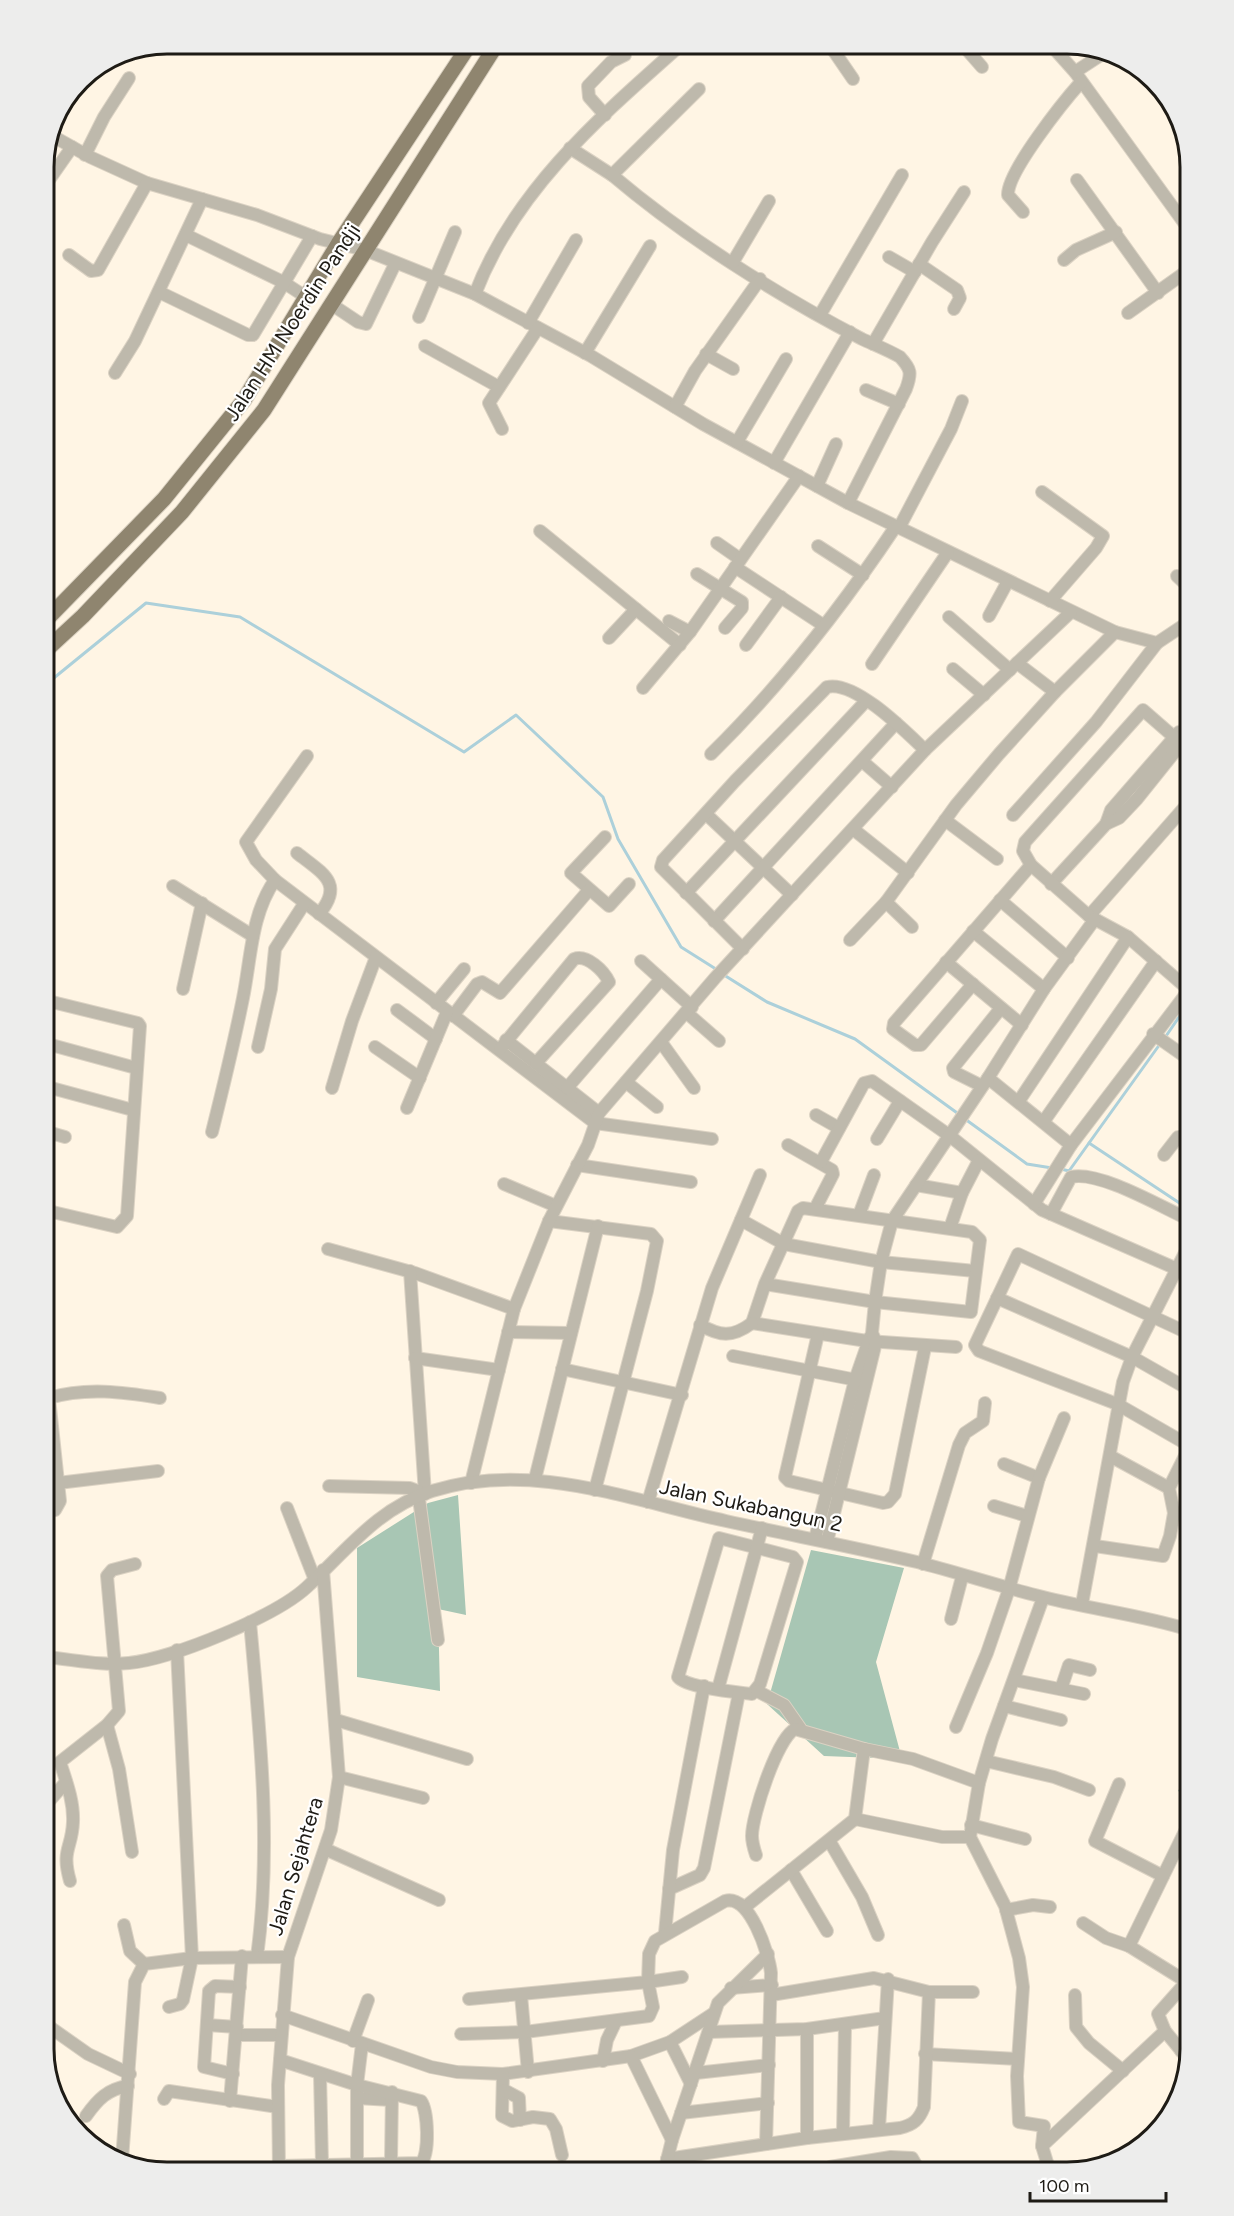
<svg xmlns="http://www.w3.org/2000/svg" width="1234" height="2216" font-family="Figtree,sans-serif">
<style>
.forest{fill:#a8c6b4}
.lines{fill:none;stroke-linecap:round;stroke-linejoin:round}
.stream{stroke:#acd0da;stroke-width:3}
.minor-casing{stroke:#dbd2c3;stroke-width:14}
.major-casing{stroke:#dbd2c3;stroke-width:17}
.minor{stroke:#beb9ac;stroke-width:12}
.major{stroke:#8f856f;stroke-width:15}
.labels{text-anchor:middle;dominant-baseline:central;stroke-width:4.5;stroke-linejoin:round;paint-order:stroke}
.street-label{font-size:21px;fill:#1e1b15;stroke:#fff}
.rim{fill:none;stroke:#1e1b15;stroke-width:3}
</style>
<rect width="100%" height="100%" fill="#fff5e4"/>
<g class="forest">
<path d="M458,1495l8,120 -28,-6 2,82 -83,-14v-129l71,-45z"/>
<path d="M811,1550l93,18 -28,94 26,97 -78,-3 -57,-52z"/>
<path d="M1190,1769v28l-12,-6z"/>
</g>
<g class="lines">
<g class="stream">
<path d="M44,686l102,-83 94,14 224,135 52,-37 87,82 15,42 63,108 38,24"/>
<path d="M724,975l43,27 88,37 105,76"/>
<path d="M1164,1039l26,-38"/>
<path d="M965,1119l62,45 25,4"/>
<path d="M1089,1143l71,-99"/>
<path d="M1061,1169l8,2 20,-28 101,67"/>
</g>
<g class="minor-casing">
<g id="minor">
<path d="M829,44l24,35"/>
<path d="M968,44v7l14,16"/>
<path d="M1050,44l25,28 115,159"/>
<path d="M1075,72l26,-17"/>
<path d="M605,115l-16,-18 -1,-11 23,-24 14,-7"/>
<path d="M49,134l41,23 57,26 110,32 63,24 45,11 110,44 116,62 112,68 145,79 267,129 42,11 33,-22"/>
<path d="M570,148l42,27 87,-86"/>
<path d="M85,155l19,-38 25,-39"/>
<path d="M612,175c73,62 165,120 250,164 13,6 26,11 38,18 11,12 12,16 6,32l-58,114"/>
<path d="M1077,180l81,113"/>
<path d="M44,187l28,-40"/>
<path d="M1023,212l-15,-17c-1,-23 56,-94 73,-113"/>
<path d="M186,235l97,47 23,15"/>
<path d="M69,255l22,16 7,-1 49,-87"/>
<path d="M889,257l26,15"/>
<path d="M1064,260l12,-10 40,-18"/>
<path d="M733,262l36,-61"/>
<path d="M919,264l38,26 3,8 -6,11"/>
<path d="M159,292l89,43h5l59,-99"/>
<path d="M475,294c40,-105 126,-178 207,-250"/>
<path d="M331,304l27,18 8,2 29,-60"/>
<path d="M1128,313l62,-44"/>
<path d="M820,315l82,-140"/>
<path d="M419,317l36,-85"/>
<path d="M528,323l48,-83"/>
<path d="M873,344l59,-102 32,-50"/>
<path d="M425,346l74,41"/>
<path d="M585,353l65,-107"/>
<path d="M706,354l27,15"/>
<path d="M115,373l20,-32 67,-142"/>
<path d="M866,390l33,14"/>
<path d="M675,407l20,-36 65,-92"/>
<path d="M502,429l-13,-26 49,-75"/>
<path d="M737,442l49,-83"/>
<path d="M774,463l76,-131"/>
<path d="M817,486l19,-42"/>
<path d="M1042,492l61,44 -7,12 -46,53"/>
<path d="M899,528l52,-99 11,-28"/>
<path d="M540,531l140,114"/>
<path d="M717,543l23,16"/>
<path d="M818,546l45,29"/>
<path d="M735,567l88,58"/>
<path d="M697,574l45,28v6l-17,20"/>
<path d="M1177,576l13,12"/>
<path d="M989,616l19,-35"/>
<path d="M949,617l61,53"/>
<path d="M669,621l21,11"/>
<path d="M609,638l27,-29"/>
<path d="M746,645l35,-48"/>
<path d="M1017,663l38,29"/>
<path d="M872,664l76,-112"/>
<path d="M953,669l31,26"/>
<path d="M643,688l47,-56 109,-156"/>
<path d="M711,754c70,-69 131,-147 185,-228"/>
<path d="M307,756l-61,86 10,18 19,20 320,243 117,16"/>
<path d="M862,761l30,26"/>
<path d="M706,814l86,81"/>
<path d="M1013,815l83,-93 61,-79"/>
<path d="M945,820l52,39"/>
<path d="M1106,824l5,-14 68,-78"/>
<path d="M853,829l55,44"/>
<path d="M605,837l-34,36 38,33 20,-22"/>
<path d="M297,853c25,20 48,30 22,61"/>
<path d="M1051,884l55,-60 13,-6 18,-19 44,-55 4,-17"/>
<path d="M173,886l80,50"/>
<path d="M686,893l180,-192"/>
<path d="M1000,900l68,58"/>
<path d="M886,902l26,25"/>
<path d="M1089,916l101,-115"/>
<path d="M714,921l182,-198"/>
<path d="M973,931l71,58"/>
<path d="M850,940l36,-38 70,-97 43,-51 56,-62 60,-60"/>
<path d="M743,949l-82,-82 2,-7 72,-79 92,-94c28,-7 79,45 98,63"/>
<path d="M641,961l51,46"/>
<path d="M946,962l76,63"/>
<path d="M973,984l-52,61h-6l-22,-16 1,-6 137,-158"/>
<path d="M183,989l19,-86"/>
<path d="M436,1003l28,-34"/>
<path d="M397,1010l39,29"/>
<path d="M687,1013l32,28"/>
<path d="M453,1016l24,-32 5,-2 18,11 89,-103"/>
<path d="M1153,1034l37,26"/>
<path d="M506,1040l93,73"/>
<path d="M661,1042l33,46"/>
<path d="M44,1043l92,25"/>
<path d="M258,1047l13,-58 4,-40 29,-45"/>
<path d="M375,1047l45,31"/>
<path d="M500,1049l74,-90c13,-5 30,12 35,23l-73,81"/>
<path d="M988,1078l83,67 118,-155 -61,-53 -39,-21 -58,-51 -8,-14 2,-9 118,-132 47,41"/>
<path d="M626,1082l31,25"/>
<path d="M44,1086l89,24"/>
<path d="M982,1086l-28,-14 -1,-4 48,-60"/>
<path d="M332,1088l20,-67 24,-64"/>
<path d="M567,1088l94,-109"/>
<path d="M1019,1101l109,-164"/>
<path d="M407,1108l40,-96"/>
<path d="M816,1115l23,13"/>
<path d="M1044,1121l112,-160"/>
<path d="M44,1131l21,6"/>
<path d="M212,1132c11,-44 22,-89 31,-134 8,-39 8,-84 32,-118"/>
<path d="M877,1139l23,-38"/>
<path d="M788,1145l44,25 1,4 -18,35"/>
<path d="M1164,1155l14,-18h12"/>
<path d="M821,1162l43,-79 8,-2 78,55 92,74 135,59"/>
<path d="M577,1165l114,17"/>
<path d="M504,1184l52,22"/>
<path d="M916,1185l46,8"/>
<path d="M1034,1204l37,-59"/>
<path d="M44,1210l73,17 10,-11 13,-190 -2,-3 -94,-23"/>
<path d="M1051,1214l20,-37c28,-7 92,31 119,43"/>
<path d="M859,1215l15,-40"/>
<path d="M741,1220l43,24 97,18 94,9"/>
<path d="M549,1221l102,13 6,7 -10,50 -52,199"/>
<path d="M950,1228l12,-35 17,-33"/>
<path d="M328,1249l87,24 99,36"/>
<path d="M410,1271l15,223"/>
<path d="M765,1284l110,18 96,10 9,-72 -8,-8 -169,-24 -5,3 -33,73 -13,39 115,18 89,6"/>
<path d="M997,1298l135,59 58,33"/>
<path d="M700,1325c20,11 32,13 52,-2"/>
<path d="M508,1332l63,1"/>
<path d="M818,1334l-33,143 4,4 94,22 5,-1 7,-8 30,-147"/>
<path d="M733,1356l129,25"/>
<path d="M415,1358l84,12"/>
<path d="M562,1369l120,26"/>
<path d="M1190,1446l-73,-42 -138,-53 -4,-6 43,-91 172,80"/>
<path d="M1110,1456l59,32"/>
<path d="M1004,1464l35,14"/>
<path d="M535,1479l63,-253"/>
<path d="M58,1483l100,-12"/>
<path d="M471,1483l43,-174 35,-88 39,-76 11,-32 116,-135 210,-228 146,-138"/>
<path d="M329,1486l81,2 8,3 20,149"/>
<path d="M648,1502l64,-214 48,-113"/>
<path d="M994,1506l33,10"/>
<path d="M287,1508l28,72"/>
<path d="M44,1512l11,-2 5,-9 -11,-103c37,-11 74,-6 111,0"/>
<path d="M719,1538l74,19 4,5 -37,122 -8,10c-16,-2 -65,-6 -74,-17z"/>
<path d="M815,1539l40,-159 15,-43"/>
<path d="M827,1542l49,-200 -4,-9 3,-31 6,-40 11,-41 96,-143 56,-89 51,-70"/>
<path d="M1095,1546l68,10 7,-20 4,-23 -5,-25 21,-42"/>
<path d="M923,1564l36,-119 6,-12 18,-12 2,-18"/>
<path d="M1043,1598l-51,141 -13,44 -9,54 35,69 14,52 4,29 -6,89 2,46 25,4 -2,20 8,26"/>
<path d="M1082,1604l41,-222 9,-25 58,-114"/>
<path d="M951,1619l11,-42"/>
<path d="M250,1622c10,111 22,224 7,335"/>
<path d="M44,1657c28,2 56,9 85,6 43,-4 147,-47 178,-76 40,-37 71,-79 125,-96 100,-31 197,9 294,30 64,14 128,26 191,41 39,10 79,23 118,33 52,14 105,19 155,35"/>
<path d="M1014,1680l70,14"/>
<path d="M718,1689l44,-161"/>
<path d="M1061,1689l8,-24 21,5"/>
<path d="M757,1691l27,14 16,23"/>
<path d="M1004,1706l57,14"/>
<path d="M1189,1719l1,-4"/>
<path d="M336,1720l131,39"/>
<path d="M107,1725l12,44 13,83"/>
<path d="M956,1727l31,-74 22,-64 30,-111 25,-60"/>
<path d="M986,1761l68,16 35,13"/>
<path d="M339,1777l84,21"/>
<path d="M1119,1784l-24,57 68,35"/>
<path d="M44,1807l22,-25"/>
<path d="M855,1819l87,18h28"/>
<path d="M971,1825l54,14"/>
<path d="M830,1842l32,55 16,38"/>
<path d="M325,1849l114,51"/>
<path d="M756,1855c-2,-6 -4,-12 -4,-19 0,-20 25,-98 43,-107l69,20 49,10 66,24"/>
<path d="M791,1870l36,61"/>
<path d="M70,1881c-9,-32 2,-32 3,-59 1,-21 -7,-41 -13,-60l47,-37 12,-14 -12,-135 5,-6 23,-6"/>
<path d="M669,1889l31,-14 4,-7 35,-175"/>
<path d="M745,1907l110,-88 9,-70"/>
<path d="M1006,1910l27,-5 17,2"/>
<path d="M1083,1923l23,15 23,8 58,36"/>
<path d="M124,1925l6,26 14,13"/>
<path d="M665,1933l8,-83 31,-164"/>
<path d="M1129,1946l61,-125"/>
<path d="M731,1988l41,-3"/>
<path d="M929,1992h44"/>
<path d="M521,1995l7,77"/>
<path d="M1075,1995l1,32 13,16 34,28"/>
<path d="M469,1999l179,-17 1,-28 6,-13 70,-40c25,-7 44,53 46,72l-5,171"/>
<path d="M169,2007l11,-3 3,-4 9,-42 -15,-308"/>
<path d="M282,2015l149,52 26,5 46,2 128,-18 39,-14 44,-29"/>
<path d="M44,2023l44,31 42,20"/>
<path d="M207,2025l30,2"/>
<path d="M807,2029v109"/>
<path d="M1165,2031l-7,-17 32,-36"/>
<path d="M709,2032l98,-3 78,-11"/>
<path d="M461,2034l64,-2 124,-16 4,-9 -5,-25 34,-5"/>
<path d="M237,2035h44"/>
<path d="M353,2041l15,-41"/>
<path d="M670,2042l21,42"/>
<path d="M1181,2051l9,-10"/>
<path d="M925,2054l93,5"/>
<path d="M631,2056l41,84"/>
<path d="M603,2061l4,-21 9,-19"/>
<path d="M696,2073l73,-8"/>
<path d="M233,2074l-29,-7 5,-76 6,-5 25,1"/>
<path d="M320,2074l2,90"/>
<path d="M503,2074l-1,42 10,5 21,-4 17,2 6,10 6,26"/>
<path d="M504,2090l15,8 1,22"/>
<path d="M357,2098l34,2"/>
<path d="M164,2099l5,-8 109,16"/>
<path d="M230,2101l12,-145"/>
<path d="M681,2113l87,-10"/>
<path d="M86,2116c12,-17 22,-27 42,-30"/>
<path d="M879,2129l9,-150"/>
<path d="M843,2133l2,-107"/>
<path d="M1042,2146l123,-115 23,28"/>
<path d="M667,2159l140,-21 93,-10c13,-3 19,-8 24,-21l5,-115 -55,-14 -103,17"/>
<path d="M122,2160l13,-178 9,-18 48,-6 96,-1"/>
<path d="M876,2160l5,12"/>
<path d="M391,2162l1,-70"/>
<path d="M357,2163v-78l5,-41"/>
<path d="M279,2166l142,-3c9,-9 7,-52 0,-62l-64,-16 -77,-25"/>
<path d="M1098,2166l5,-5"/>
<path d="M279,2172l-1,-87 10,-128 43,-127 8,-53 -16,-207"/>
<path d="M664,2172l8,-32 46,-137 50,-49"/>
<path d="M831,2172l-1,-5 61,-10 21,1 8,14"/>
<path d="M1024,2172l25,-5"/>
</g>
</g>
<g class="major-casing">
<g id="major">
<path d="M44,622l120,-123 80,-99 94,-156 132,-200"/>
<path d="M44,652l39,-36 99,-104 82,-102 233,-366"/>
</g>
</g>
<use href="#minor" class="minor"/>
<use href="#major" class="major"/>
</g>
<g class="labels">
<g class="street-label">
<text transform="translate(292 322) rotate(-57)">Jalan HM Noerdin Pandji</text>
<text transform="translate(751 1505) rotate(12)">Jalan Sukabangun 2</text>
<text transform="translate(295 1866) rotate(-73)">Jalan Sejahtera</text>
</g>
</g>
<path d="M0 0H1234V2216H0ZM167 54H1067A113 113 0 0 1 1180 167V2049A113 113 0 0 1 1067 2162H167A113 113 0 0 1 54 2049V167A113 113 0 0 1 167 54Z" fill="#ededec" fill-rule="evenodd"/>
<path class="rim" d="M167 54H1067A113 113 0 0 1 1180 167V2049A113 113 0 0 1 1067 2162H167A113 113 0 0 1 54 2049V167A113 113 0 0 1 167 54Z"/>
<path d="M1030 2192v9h136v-9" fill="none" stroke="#1e1b15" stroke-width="3"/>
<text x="1039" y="2192" font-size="18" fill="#1e1b15" stroke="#ffffff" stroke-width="4.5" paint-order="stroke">100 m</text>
</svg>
